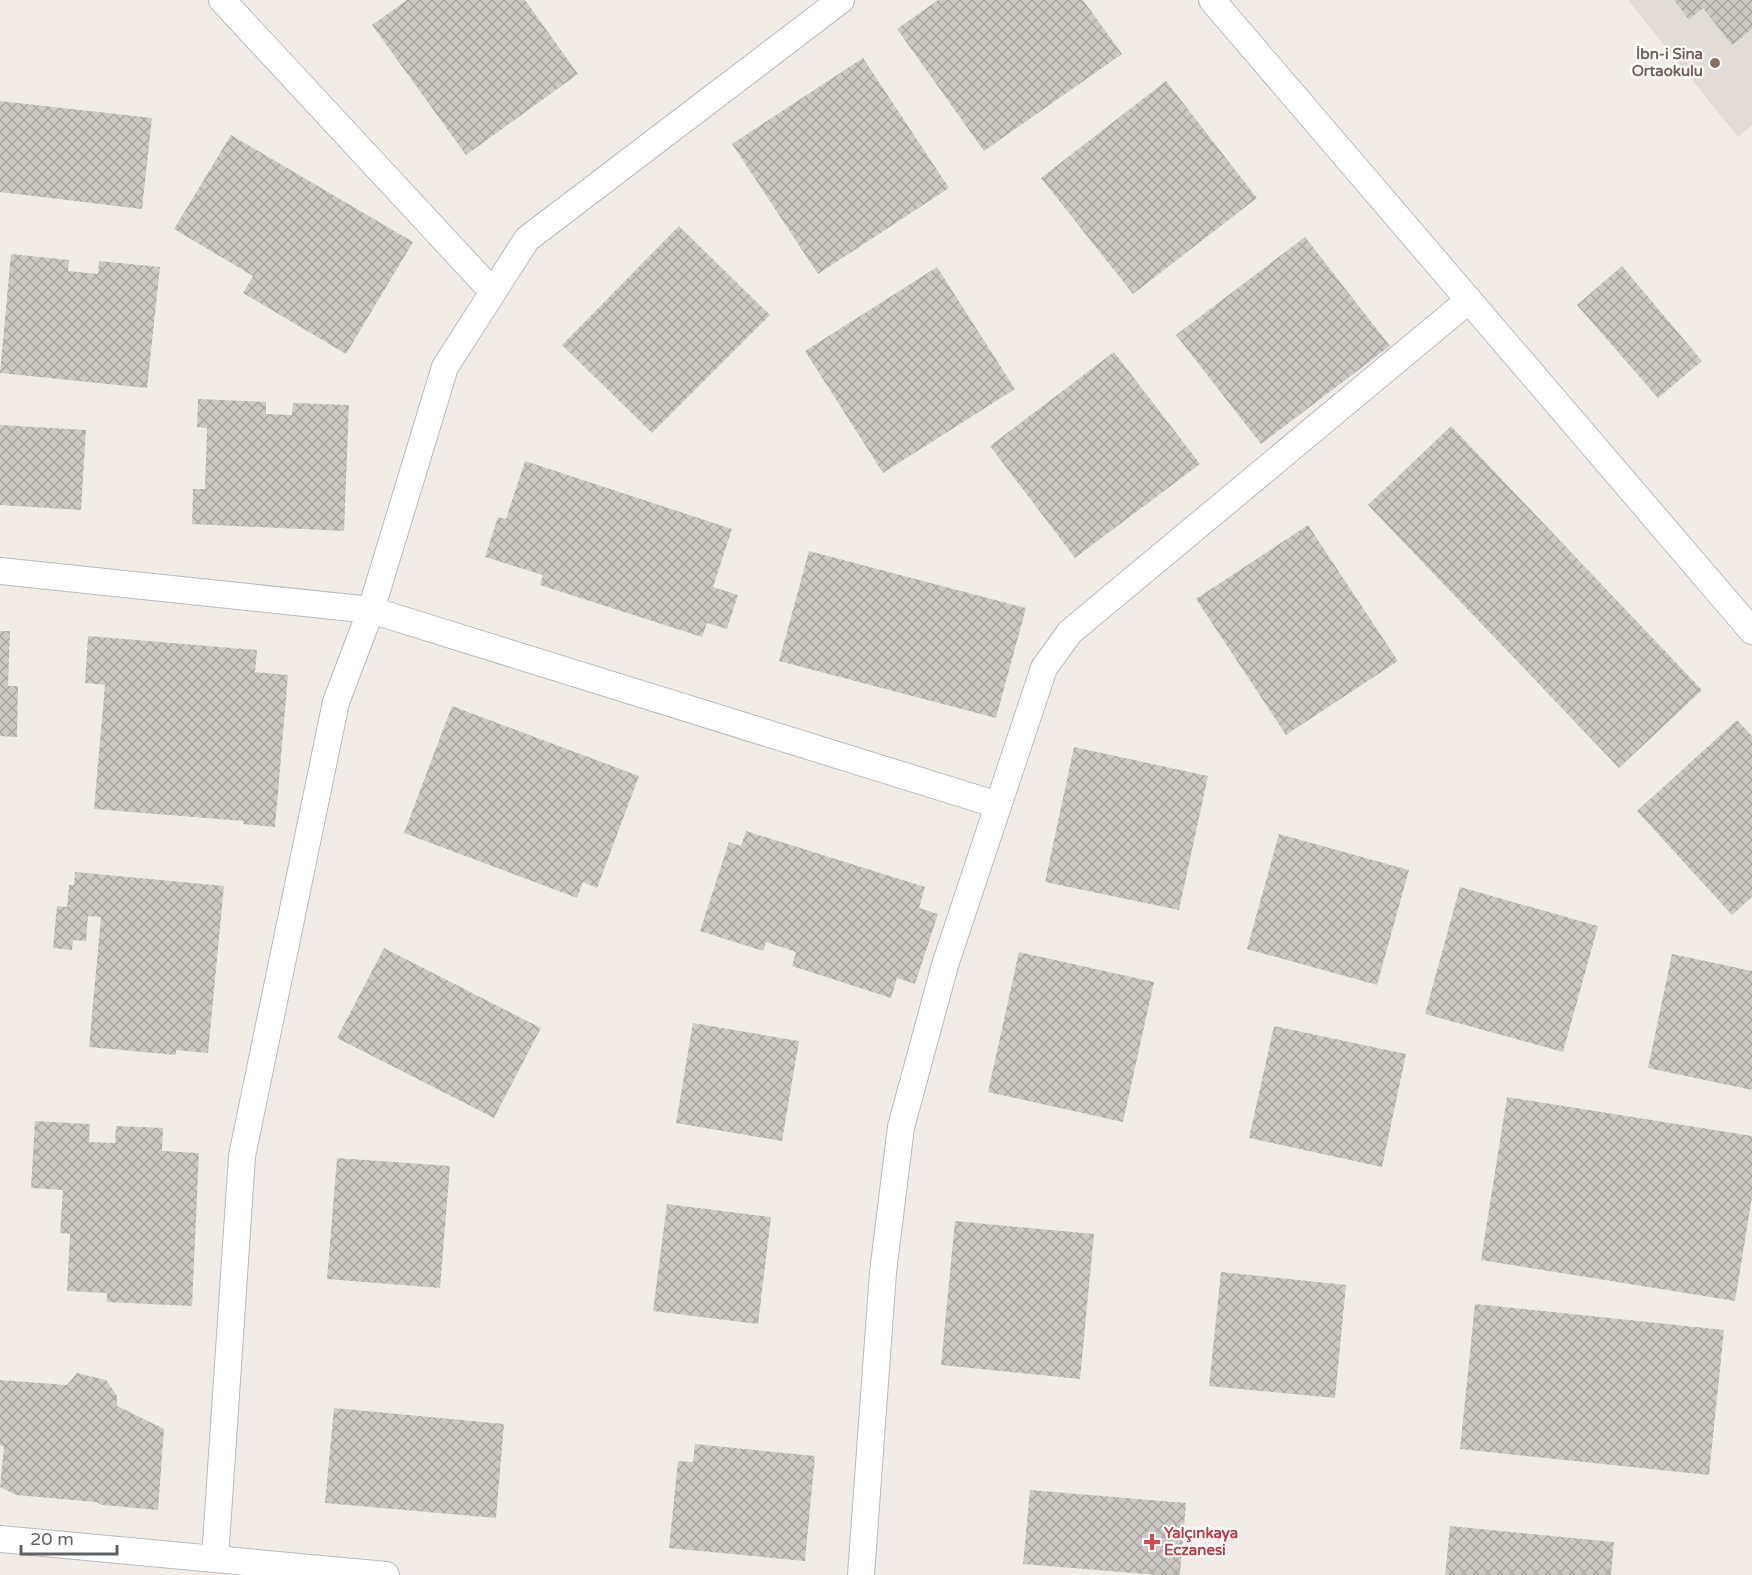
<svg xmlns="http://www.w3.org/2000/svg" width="1752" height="1575" font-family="'Varela Round',sans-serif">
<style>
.education{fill:#e1dcd5}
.building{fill:url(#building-cross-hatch)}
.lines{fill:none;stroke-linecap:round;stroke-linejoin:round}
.minor-casing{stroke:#b7babe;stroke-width:28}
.minor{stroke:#fff;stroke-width:26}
.education-dot{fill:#8d6e63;stroke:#fff;stroke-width:2}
.health-dot{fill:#e0444e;stroke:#fff;stroke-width:2}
.labels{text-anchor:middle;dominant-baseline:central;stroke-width:4.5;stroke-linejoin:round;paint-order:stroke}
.education-label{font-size:15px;font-weight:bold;fill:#785e54;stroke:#fff;text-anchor:end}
.health-label{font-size:15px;font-weight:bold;fill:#be3a42;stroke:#fff;text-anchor:start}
</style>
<defs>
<pattern id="building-cross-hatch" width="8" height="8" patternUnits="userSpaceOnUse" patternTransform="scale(1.5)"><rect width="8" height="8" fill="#ccc8c3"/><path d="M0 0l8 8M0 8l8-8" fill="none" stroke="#a9a6a2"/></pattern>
</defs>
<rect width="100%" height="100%" fill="#f1ede6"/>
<path class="education" d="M1628,0h124v125l-14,12z"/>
<g class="building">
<path d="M407,0h118l53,74 -112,81 -94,-130z"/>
<path d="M938,0h145l39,54 -138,97 -87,-122z"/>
<path d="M1674,0h78v29l-20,16 -29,-37 -14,12z"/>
<path d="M863,58l86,130 -131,86 -86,-130z"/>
<path d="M1166,81l91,117 -124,96 -92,-116z"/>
<path d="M0,101l152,17 -10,91 -142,-17z"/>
<path d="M231,135l182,107 -67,112 -103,-61 10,-17 -79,-47z"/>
<path d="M679,226l91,89 -118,118 -90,-88z"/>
<path d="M1305,237l85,109 -129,98 -85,-109z"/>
<path d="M11,254l58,6 -1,11 30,3 1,-13 61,6 -13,121 -147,-15z"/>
<path d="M1622,266l80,95 -44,37 -81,-93z"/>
<path d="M937,267l78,122 -132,84 -78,-122z"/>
<path d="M1114,352l86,112 -125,94 -85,-112z"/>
<path d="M198,399l68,3v12l26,1 1,-12 56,2 -5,126 -152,-7 1,-35h12l2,-61 -10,-1z"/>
<path d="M0,425l86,5 -5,80 -81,-5z"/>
<path d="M1451,426l251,264 -83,78 -251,-263z"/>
<path d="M525,461l207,68 -19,58 25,8 -11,34 -20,-6 -5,14 -162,-52 3,-10 -58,-18 13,-40 8,2z"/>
<path d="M1308,525l90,136 -112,74 -90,-136z"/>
<path d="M809,551l217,57 -30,110 -217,-57z"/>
<path d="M0,631h10l-2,55h10l-1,51 -17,-1z"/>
<path d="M88,636l169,14 -2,22 33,3 -13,152 -32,-3 1,-3 -150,-12 11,-124 -20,-2z"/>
<path d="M452,706l187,70 -42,112 -14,-6 -6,16 -173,-65z"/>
<path d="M1737,720l15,16v161l-20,18 -95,-104z"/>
<path d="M1074,747l134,29 -29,134 -134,-28z"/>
<path d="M746,831l179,56 -6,21 19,6 -23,70 -18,-6 -6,20 -99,-32 4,-14 -30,-10 -3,9 -63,-20 29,-89 12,4z"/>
<path d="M1279,834l130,36 -32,115 -130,-36z"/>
<path d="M75,872l149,14 -16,167 -32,-3v5l-87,-8 12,-130 -13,-1 -2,25 -13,-1 -1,10 -19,-2 4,-42 10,1 2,-22h5z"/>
<path d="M1460,887l138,39 -35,126 -138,-38z"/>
<path d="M384,948l157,80 -47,90 -157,-80z"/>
<path d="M1019,952l135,30 -31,140 -135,-30z"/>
<path d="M1672,954l80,17v119l-104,-22z"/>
<path d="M693,1023l106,18 -17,100 -106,-18z"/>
<path d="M1274,1026l132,28 -24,113 -133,-29z"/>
<path d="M1507,1097l245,39v61l-17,104 -254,-41z"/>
<path d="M35,1121l55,3 -1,18 26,1 1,-17 47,2 -1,23 37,2 -7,153 -85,-4v-9l-40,-2 3,-57 -10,-1 3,-43 -32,-2z"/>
<path d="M337,1158l113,8 -10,122 -113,-9z"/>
<path d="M667,1204l104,13 -13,107 -105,-13z"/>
<path d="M955,1221l139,13 -14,145 -139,-14z"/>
<path d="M1221,1272l125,13 -11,113 -126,-12z"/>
<path d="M1475,1304l249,26 -15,145 -249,-26z"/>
<path d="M77,1373l29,7 11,16v10l47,23 -6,81 -55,-5 -7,-3 -80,-7 -16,-8 4,-40 -4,-2v-65l67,5z"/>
<path d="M334,1408l170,16 -8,94 -171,-15z"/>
<path d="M695,1444l120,12 -10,105 -136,-13 9,-87 15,1z"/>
<path d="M1030,1490l156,13 -6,72h-22l-135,-11z"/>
<path d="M1450,1526l164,16 -3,33h-166z"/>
</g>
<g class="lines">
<g class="minor-casing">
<g id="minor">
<path d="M222,0l271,292"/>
<path d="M1212,0l540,631"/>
<path d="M0,571l371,39 627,195"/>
<path d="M0,1539l386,36"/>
<path d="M215,1559l27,-403 94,-454 35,-92 74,-243 82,-128 314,-239"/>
<path d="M861,1575l22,-303 18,-145 44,-162 99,-297 26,-36 399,-332"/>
</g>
</g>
<use href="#minor" class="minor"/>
</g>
<circle class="education-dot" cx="1715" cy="63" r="6"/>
<path class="health-dot" d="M1149 1533h6v6h6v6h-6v6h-6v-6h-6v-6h6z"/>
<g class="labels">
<g class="education-label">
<text x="1703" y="54">İbn-i Sina<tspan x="1703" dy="17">Ortaokulu</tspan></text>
</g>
<g class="health-label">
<text x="1164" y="1533">Yalçınkaya<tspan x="1164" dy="17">Eczanesi</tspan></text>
</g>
</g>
<path d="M21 1545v9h96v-9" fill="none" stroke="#5e6368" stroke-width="3"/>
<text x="30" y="1545" font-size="18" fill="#5e6368" stroke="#ffffff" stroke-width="4.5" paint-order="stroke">20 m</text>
</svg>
